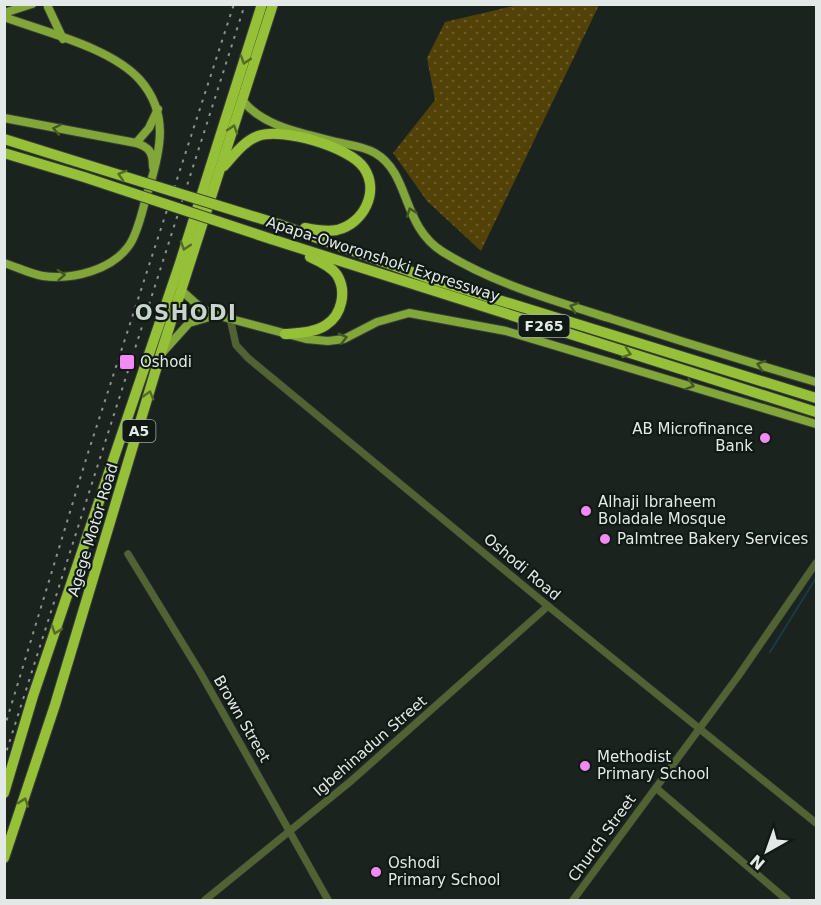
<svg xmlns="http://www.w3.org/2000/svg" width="821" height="905" font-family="'DejaVu Sans',sans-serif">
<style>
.grass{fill:url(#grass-dots)}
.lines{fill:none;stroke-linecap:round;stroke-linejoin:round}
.stream{stroke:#1a3946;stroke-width:2}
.minor-casing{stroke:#363f3a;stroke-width:8}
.major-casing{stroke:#363f3a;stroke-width:10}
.highway-casing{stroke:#363f3a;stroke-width:12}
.minor{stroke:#516332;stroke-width:7}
.major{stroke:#82a638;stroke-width:8}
.highway{stroke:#95c037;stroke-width:10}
.rail{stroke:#8b928e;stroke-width:2;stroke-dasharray:3 6;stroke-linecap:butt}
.highway-bridge-casing{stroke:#363f3a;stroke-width:12;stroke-linecap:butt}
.highway-bridge{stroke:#95c037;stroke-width:10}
.oneway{stroke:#536c26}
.oneway2{stroke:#445825}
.poi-dot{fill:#f18af4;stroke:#111915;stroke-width:2}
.labels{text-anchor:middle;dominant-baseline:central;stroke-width:4.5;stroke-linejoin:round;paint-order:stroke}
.shield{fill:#111915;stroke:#a4aba7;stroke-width:1.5}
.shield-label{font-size:14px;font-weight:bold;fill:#e3e9e6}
.street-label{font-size:15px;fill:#e3e9e6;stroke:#111915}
.poi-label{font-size:15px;fill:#e3e9e6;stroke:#111915;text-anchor:start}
.district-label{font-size:21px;font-weight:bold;letter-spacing:1.5px;fill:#c8d4cc;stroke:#111915}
</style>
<defs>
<pattern id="grass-dots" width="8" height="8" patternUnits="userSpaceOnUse" patternTransform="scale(1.5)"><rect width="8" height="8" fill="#524207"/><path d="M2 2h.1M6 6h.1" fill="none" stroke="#6b5d2b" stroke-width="1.8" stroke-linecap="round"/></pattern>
</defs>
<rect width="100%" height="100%" fill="#1a231e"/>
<path class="grass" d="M517,5h82l-118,246 -54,-50 -34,-48 42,-53 -8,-42 18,-36z"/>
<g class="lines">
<path class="stream" d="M770,652l46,-74"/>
<g class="minor-casing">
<g id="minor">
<path d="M230,318l6,27 12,13 300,248 268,217"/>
<path d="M128,554l72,118 128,228"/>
<path d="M656,788l131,112"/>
<path d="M205,900l146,-119 197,-175"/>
<path d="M573,900l166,-225 77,-112"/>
</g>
</g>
<g class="major-casing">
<g id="major">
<path d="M48,7l15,32"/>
<path d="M4,13l28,-9"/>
<path d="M4,17c41,15 108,31 136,63 29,33 21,69 9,108 -6,17 -9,40 -19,56 -17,26 -57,36 -87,32 -13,-2 -26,-9 -39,-13"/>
<path d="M243,101c22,27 61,32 93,41 14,3 27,4 39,11 36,21 26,73 68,99 52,32 112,49 169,67 68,22 136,43 204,63"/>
<path d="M4,118l132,25 13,-15 9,-19"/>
<path d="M136,143c13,4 17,9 17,24"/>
<path d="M182,291l19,17 15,7 90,24 22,2 16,-2 33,-17 32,-9 97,18 310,93"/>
<path d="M162,353l27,-30 27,-8"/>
</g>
</g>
<g class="highway-casing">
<g id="highway">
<path d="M4,139l64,20"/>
<path d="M4,153l80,24"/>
<path d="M224,166c10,-11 20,-25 34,-30 24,-9 92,11 106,32 16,24 -1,56 -27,62 -11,2 -22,0 -32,-2"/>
<path d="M278,224l153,55 385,119"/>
<path d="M271,239l545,173"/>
<path d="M285,334c13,-1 29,-1 41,-9 16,-10 21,-34 11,-50 -6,-9 -18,-14 -27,-18"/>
<path d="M4,793l29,-97 147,-433 82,-259"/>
<path d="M4,858l51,-153 105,-349 113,-352"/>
</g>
</g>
<use href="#minor" class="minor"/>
<use href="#major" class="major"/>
<use href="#highway" class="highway"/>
<g class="rail">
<path d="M4,729l83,-273 147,-452"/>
<path d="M4,759l241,-755"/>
</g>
<g class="highway-bridge-casing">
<g id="highway-bridge">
<path d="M68,159l210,65"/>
<path d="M84,177l187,62"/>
</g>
</g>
<use href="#highway-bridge" class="highway-bridge"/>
</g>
<defs><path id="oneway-chevron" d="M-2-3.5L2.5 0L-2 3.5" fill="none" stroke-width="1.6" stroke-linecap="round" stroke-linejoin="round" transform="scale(1.5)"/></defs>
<g class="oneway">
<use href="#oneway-chevron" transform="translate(245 60) rotate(108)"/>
<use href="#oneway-chevron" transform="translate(233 129) rotate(-72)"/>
<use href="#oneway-chevron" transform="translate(122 175) rotate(-163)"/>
<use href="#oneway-chevron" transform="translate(185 246) rotate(108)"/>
<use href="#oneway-chevron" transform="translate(627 353) rotate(18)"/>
<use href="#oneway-chevron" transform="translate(149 395) rotate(-74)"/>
<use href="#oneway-chevron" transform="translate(56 630) rotate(109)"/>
<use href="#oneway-chevron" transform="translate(24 802) rotate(-71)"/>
</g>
<g class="oneway2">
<use href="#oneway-chevron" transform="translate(57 129) rotate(-168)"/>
<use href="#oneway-chevron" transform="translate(411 212) rotate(-111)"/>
<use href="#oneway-chevron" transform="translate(61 275) rotate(-3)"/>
<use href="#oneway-chevron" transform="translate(574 307) rotate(-162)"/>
<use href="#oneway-chevron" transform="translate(343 338) rotate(-14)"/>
<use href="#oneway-chevron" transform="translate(761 365) rotate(-163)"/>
<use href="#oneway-chevron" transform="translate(690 385) rotate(17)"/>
</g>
<g class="poi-dot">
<rect x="119" y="354" width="16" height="16" rx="3"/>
<circle cx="765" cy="438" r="6"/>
<circle cx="586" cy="511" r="6"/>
<circle cx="605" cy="539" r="6"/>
<circle cx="585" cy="766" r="6"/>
<circle cx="376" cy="872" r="6"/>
</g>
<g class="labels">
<g class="shield">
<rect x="518.5" y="315" width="51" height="22" rx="4.5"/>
<rect x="122.5" y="420" width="33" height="22" rx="4.5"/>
</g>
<g class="shield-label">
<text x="544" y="326">F265</text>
<text x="139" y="431">A5</text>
</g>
<g class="street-label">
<text transform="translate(383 259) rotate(18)">Apapa-Oworonshoki Expressway</text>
<text transform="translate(93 530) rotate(-73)">Agege Motor Road</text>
<text transform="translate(522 567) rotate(40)">Oshodi Road</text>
<text transform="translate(242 719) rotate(60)">Brown Street</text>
<text transform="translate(370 746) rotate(-41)">Igbehinadun Street</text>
<text transform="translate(602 838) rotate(-54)">Church Street</text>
</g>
<g class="poi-label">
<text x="140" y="362">Oshodi</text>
<text x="753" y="429" text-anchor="end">AB Microfinance<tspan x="753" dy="17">Bank</tspan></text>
<text x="598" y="502">Alhaji Ibraheem<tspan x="598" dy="17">Boladale Mosque</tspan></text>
<text x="617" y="539">Palmtree Bakery Services</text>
<text x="597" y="757">Methodist<tspan x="597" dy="17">Primary School</tspan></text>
<text x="388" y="863">Oshodi<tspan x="388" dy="17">Primary School</tspan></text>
</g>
<g class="district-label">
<text x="186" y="313">OSHODI</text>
</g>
</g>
<rect width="821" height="905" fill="none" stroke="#e3e9e6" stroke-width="12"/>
<g transform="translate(767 851) rotate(220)" stroke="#111915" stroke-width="4.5" paint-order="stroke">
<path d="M0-4.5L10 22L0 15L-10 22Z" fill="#e3e9e6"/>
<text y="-9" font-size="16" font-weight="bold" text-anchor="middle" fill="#e3e9e6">N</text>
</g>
</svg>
